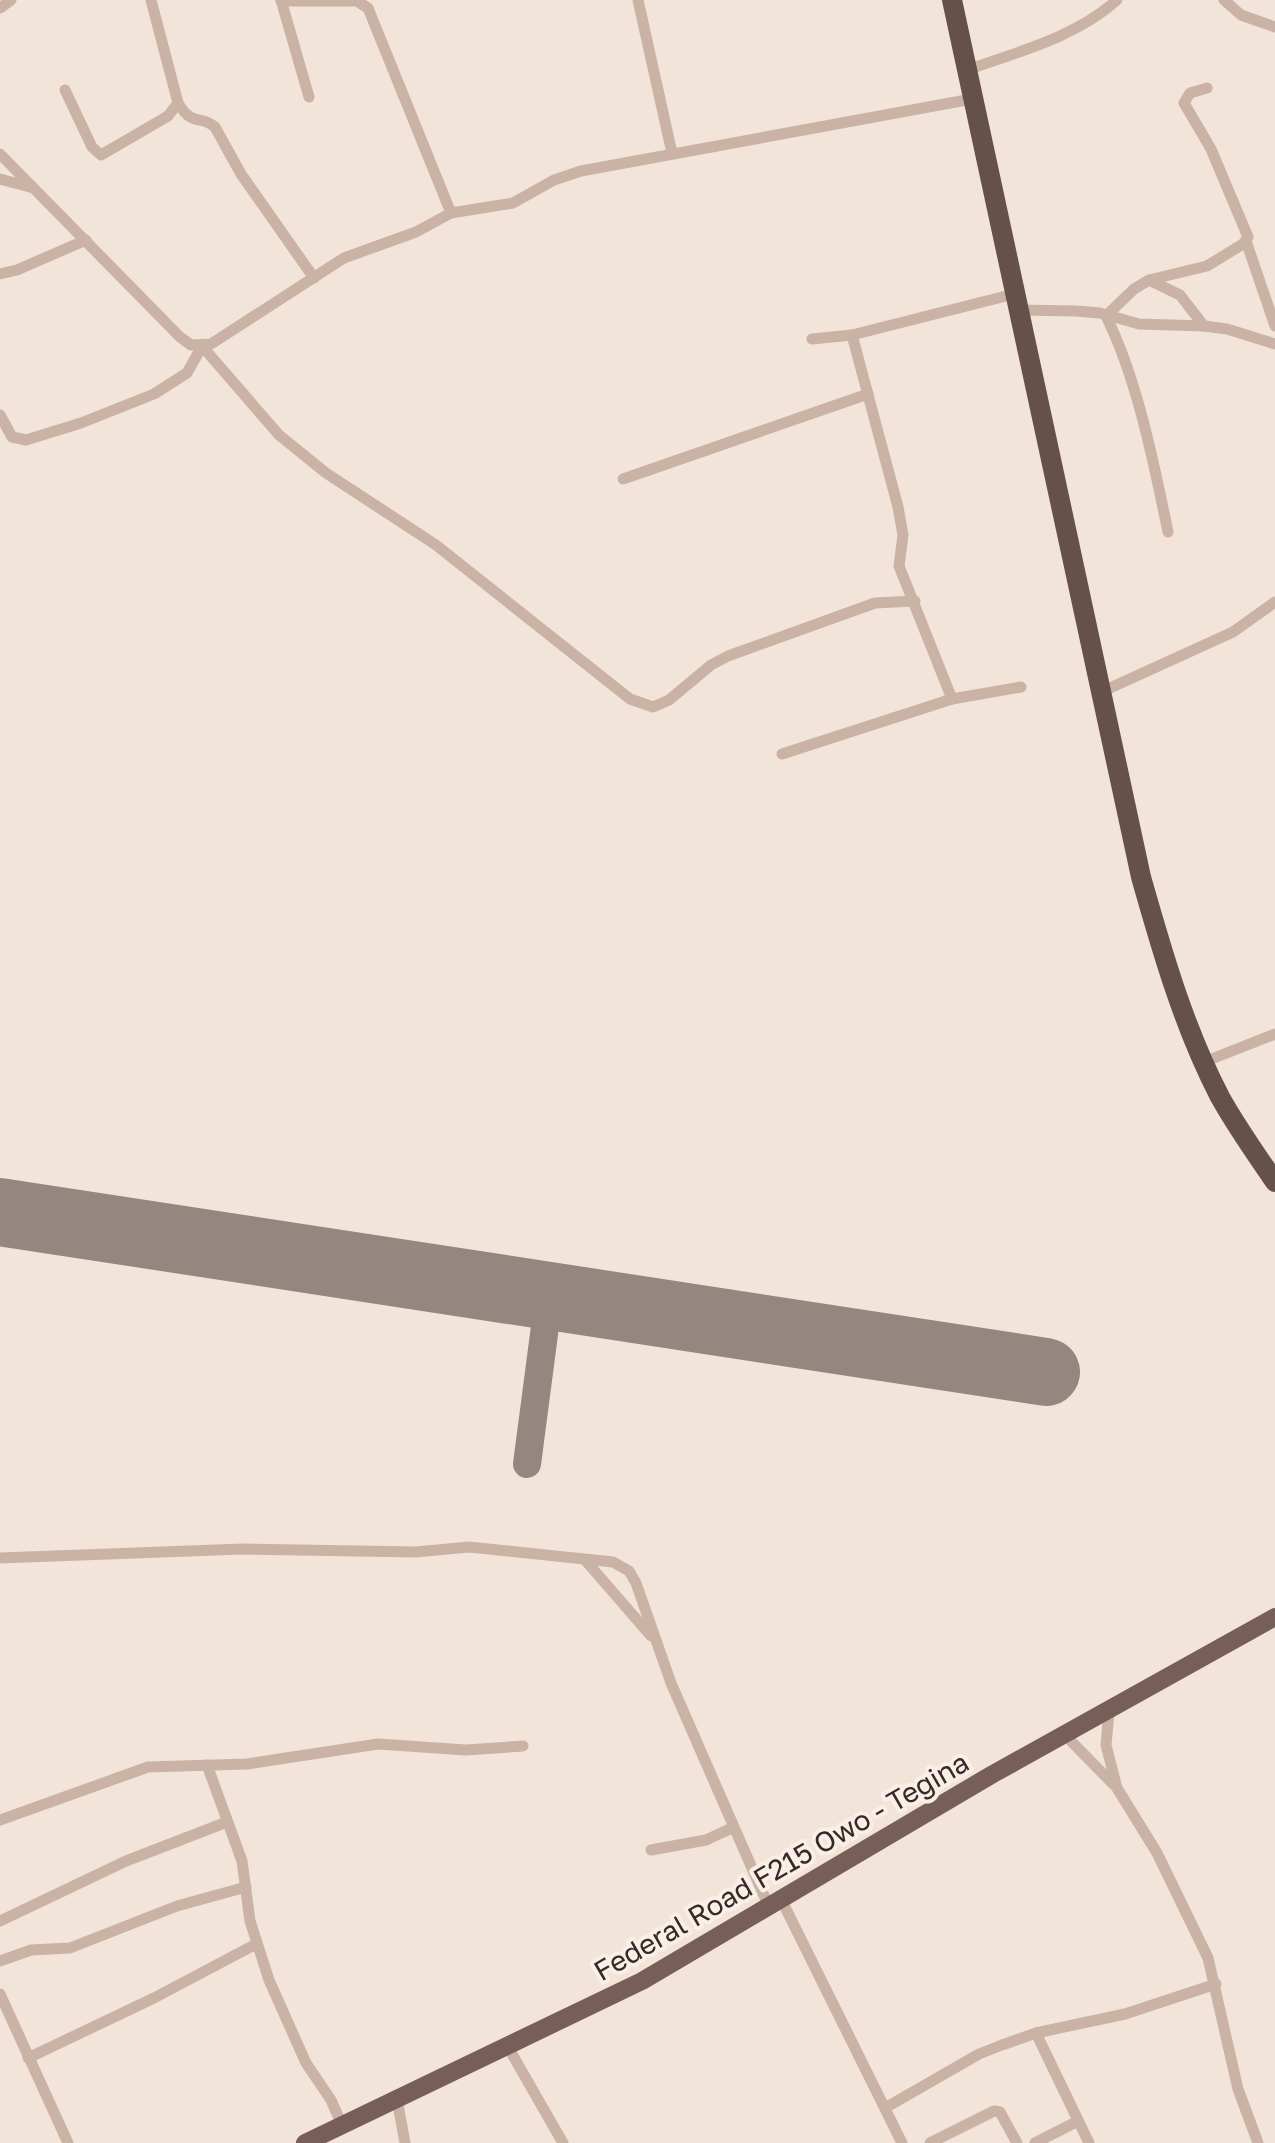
<svg xmlns="http://www.w3.org/2000/svg" width="1275" height="2143" font-family="'Golos Text',sans-serif">
<style>
.lines{fill:none;stroke-linecap:round;stroke-linejoin:round}
.taxiway{stroke:#948780;stroke-width:28}
.runway{stroke:#948780;stroke-width:68}
.minor{stroke:#cab3a5;stroke-width:11}
.primary{stroke:#775f57;stroke-width:18}
.trunk{stroke:#66514a;stroke-width:20}
.labels{text-anchor:middle;dominant-baseline:central;stroke-width:8;stroke-linejoin:round;paint-order:stroke}
.street-label{font-size:28px;fill:#352a27;stroke:#f9efe6}
</style>
<rect width="100%" height="100%" fill="#f2e4d9"/>
<g class="lines">
<path class="taxiway" d="M527,1464l22,-168"/>
<path class="runway" d="M0,1212l1046,160"/>
<g class="minor">
<path d="M151,0l27,103c15,25 22,11 37,24l26,47 73,104"/>
<path d="M281,0l28,97"/>
<path d="M638,0l34,153"/>
<path d="M1224,0l17,15 34,12"/>
<path d="M281,1h76l11,7 83,205"/>
<path d="M0,8l11,-8"/>
<path d="M967,70c51,-18 109,-33 150,-70"/>
<path d="M65,90l27,57 9,8 67,-39 10,-13"/>
<path d="M0,154l180,183 11,8 20,-1 133,-86 72,-26 35,-19 62,-10 41,-23 27,-9 391,-72"/>
<path d="M0,179l30,8"/>
<path d="M1246,241l29,85"/>
<path d="M0,274l17,-4 69,-30"/>
<path d="M1149,280l58,-14 36,-22 5,-7 -37,-88 -27,-46 6,-10 17,-5"/>
<path d="M1018,310l58,1 24,2 39,11 65,2 23,3 48,15"/>
<path d="M852,335l46,172 5,28 -4,31 53,133"/>
<path d="M812,339l40,-4 162,-41"/>
<path d="M0,415l12,22 14,3 55,-17 73,-29 33,-21 15,-27 77,89 47,38 110,72 194,154 23,8 16,-7 42,-35 17,-9 147,-53 40,-2"/>
<path d="M623,479l245,-85"/>
<path d="M1168,532c-14,-68 -31,-154 -62,-216l28,-27 15,-9 31,15 24,31"/>
<path d="M1099,693l134,-61 42,-30"/>
<path d="M782,754l170,-55 69,-12"/>
<path d="M1204,1062l71,-28"/>
<path d="M0,1558l243,-9 173,3 53,-5 144,15 16,9 7,12 35,100 98,224"/>
<path d="M586,1561l65,75"/>
<path d="M1109,1711l-3,34 11,43 40,65 51,105 30,131 20,54"/>
<path d="M1066,1736l48,49"/>
<path d="M207,1765l35,96 8,60 19,59 37,83 25,37 11,25"/>
<path d="M0,1820l148,-53 99,-3 131,-20 88,6 57,-4"/>
<path d="M651,1850l55,-10 26,-12"/>
<path d="M781,1899l121,244"/>
<path d="M0,1921l126,-60 101,-39"/>
<path d="M0,1961l31,-11 39,-2 107,-42 69,-19"/>
<path d="M0,1994l68,149"/>
<path d="M1036,2033l53,110"/>
<path d="M508,2047l55,96"/>
<path d="M28,2058l126,-60 102,-54"/>
<path d="M397,2099l8,44"/>
<path d="M885,2108l94,-54 23,-9 34,-12 89,-19 91,-30"/>
<path d="M930,2143l64,-32 6,1 17,31"/>
<path d="M1035,2143l43,-22"/>
</g>
<path class="primary" d="M305,2143l337,-162 351,-207 282,-157"/>
<path class="trunk" d="M952,0l189,877c21,74 43,151 79,220 16,29 36,57 55,85"/>
</g>
<g class="labels">
<g class="street-label">
<text transform="translate(781 1866) rotate(-30)">Federal Road F215 Owo - Tegina</text>
</g>
</g>
</svg>
